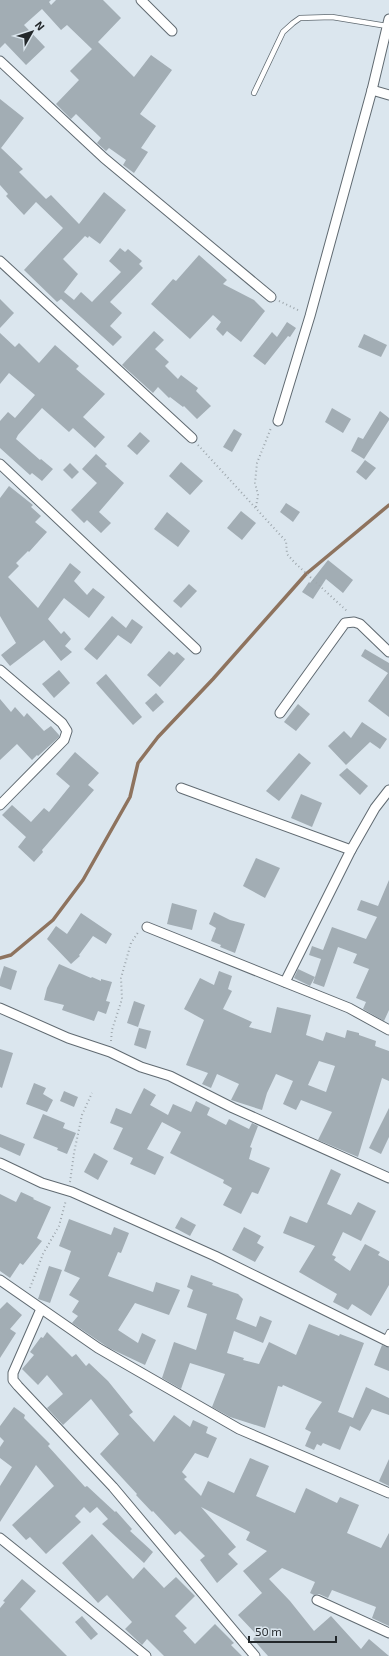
<svg xmlns="http://www.w3.org/2000/svg" width="389" height="1656" font-family="'Exo 2',sans-serif">
<style>
.lines{fill:none;stroke-linecap:round;stroke-linejoin:round}
.stream{stroke:#8e735e;stroke-width:3.5}
.building{fill:#a2adb4;fill-rule:evenodd}
.service-casing{stroke:#606a71;stroke-width:6}
.minor-casing{stroke:#606a71;stroke-width:11}
.path{stroke:#9ea7ad;stroke-width:2;stroke-dasharray:1 3;stroke-linecap:butt}
.service{stroke:#fff;stroke-width:4.5}
.minor{stroke:#fff;stroke-width:9}
</style>
<rect width="100%" height="100%" fill="#dbe6ee"/>
<g class="lines">
<path class="stream" d="M0,958l11,-3 42,-35 30,-40 47,-83 8,-34 20,-26 55,-58 93,-105 83,-69"/>
</g>
<g class="building">
<path d="M0,0h51l-2,2 2,3 5,-5h47l18,18 -23,24 36,35 17,-22 21,15 -32,44 16,12 -15,22 7,4 -14,21 -11,-8 3,-5 -17,-12 -3,3 -9,-8 4,-5 -25,-24 -5,5 -15,-15 23,-24 -9,-9 22,-22 -25,-24 -6,5 -19,-21 -18,16 21,22 -19,18 -21,-22 -5,5z"/>
<path d="M0,99l24,19 -23,30 22,21 -4,3 27,27 5,-4 28,29 25,-32 22,18 -26,34 -11,-8 -1,2 -3,-2 -22,23 15,15 -14,18 10,8 7,-8 11,10 29,-30 -12,-11 11,-13 5,4 3,-3 14,12 -3,3 4,4 -33,34 12,11 -12,13 12,11 -9,9 -52,-47 -4,3 -33,-32 39,-42 -27,-26 -12,13 -18,-19 2,-2 -8,-9z"/>
<path d="M199,255l28,25 -4,4 31,16 11,11 -24,31 -14,-11 -4,5 -7,-7 5,-7 -8,-7 -23,24 -39,-35 22,-25 3,2z"/>
<path d="M0,299l14,14 -14,15z"/>
<path d="M287,322l9,6 -6,9 -2,-1 -23,29 -12,-9 19,-24 5,5z"/>
<path d="M154,331l10,9 -9,9 14,13 -4,4 13,13 3,-4 17,13 -2,3 15,15 -14,13 -13,-13 -1,1 -13,-10 -1,1 -11,-11 -5,6 -31,-28z"/>
<path d="M0,333l15,14 4,-4 20,20 16,-18 24,21 -3,3 29,25 -22,23 22,20 -10,11 -22,-20 -4,4 -27,-24 -24,27 -2,4 24,21 1,-1 12,10 -11,12 -10,-8 -2,2 -30,-27v-27l8,-9 7,6 20,-23 -26,-22 -9,11z"/>
<path d="M364,334l23,11 -6,12 -23,-10z"/>
<path d="M332,408l19,11 -8,14 -18,-11z"/>
<path d="M380,411l9,7v2l-25,39 -13,-8 7,-14 5,2z"/>
<path d="M234,429l8,5 -10,18 -9,-5z"/>
<path d="M140,432l10,9 -13,14 -10,-9z"/>
<path d="M96,454l11,10 -2,2 19,17 -25,29 12,11 -10,10 -14,-13 -3,3 -13,-13 26,-27 -15,-14z"/>
<path d="M365,460l11,8 -10,12 -10,-8z"/>
<path d="M181,462l22,19 -13,14 -21,-19z"/>
<path d="M70,463l9,9 -7,7 -9,-9z"/>
<path d="M9,486l24,19 -2,2 10,9 -6,6 12,10 -18,20 -1,-1 -12,12 3,3 -11,11 30,31 32,-45 11,9 -7,9 13,14 6,-7 12,9 -16,21 -25,-20 -16,21 13,15 3,-3 7,8 -6,7 7,6 -11,9 -17,-21 -34,26 -9,-11 15,-12 -16,-27v-118z"/>
<path d="M286,503l14,9 -7,10 -13,-10z"/>
<path d="M241,511l15,12 -14,17 -15,-12z"/>
<path d="M167,512l23,19 -12,16 -24,-18z"/>
<path d="M328,560l25,20 -10,13 -17,-14 -13,20 -11,-7 7,-10 1,1z"/>
<path d="M189,584l8,7 -16,17 -8,-7z"/>
<path d="M112,616l14,12 6,-9 11,8 -12,17 -13,-9 -21,25 -13,-11z"/>
<path d="M365,649l24,14v54l-21,-16 20,-28 -27,-17z"/>
<path d="M169,651l5,4 3,-3 8,7 -25,28 -13,-12z"/>
<path d="M59,670l11,13 -16,15 -12,-14z"/>
<path d="M106,674l36,43 -9,8 -37,-42z"/>
<path d="M156,693l8,9 -11,10 -8,-9z"/>
<path d="M0,699l11,13 4,-5 9,10 3,-4 17,18 7,-5 8,9v2l-21,19 -1,-1 -5,5 -15,-16 -17,16z"/>
<path d="M298,704l12,10 -14,17 -12,-9z"/>
<path d="M362,722l25,17 -7,10 -10,-7 -24,23 -18,-19 16,-15 7,7z"/>
<path d="M75,752l24,21 -11,12 6,5 -52,60 1,2 -9,10 -16,-15 8,-10 -24,-22 10,-10 19,17 13,-14 5,4 21,-26 -14,-12z"/>
<path d="M299,753l12,10 -32,38 -13,-10z"/>
<path d="M347,768l21,18 -8,9 -21,-20z"/>
<path d="M301,794l21,9 -10,24 -21,-9z"/>
<path d="M256,858l24,10 -15,30 -22,-12z"/>
<path d="M389,880v130l-5,11 -21,-12 3,-7 -10,-4 13,-29 -16,-6 4,-9 -19,-7 -14,40 -11,-4 8,-24 -12,-4 3,-9 11,4 9,-23 34,12 11,-22 -20,-7 4,-10 17,6z"/>
<path d="M172,903l25,7 -5,20 -25,-6z"/>
<path d="M214,912l16,8 15,4 -10,29 -15,-6 1,-2 -10,-4 5,-13 -7,-4z"/>
<path d="M81,913l31,21 -6,10 -13,-8 -14,19 1,1 -9,8 -24,-25 9,-13 11,8z"/>
<path d="M59,964l32,14 1,-1 9,4v-2l11,3 -6,19 4,1 -4,12 -8,-3 -4,10 -32,-11 2,-5 -20,-5 3,-12z"/>
<path d="M4,966l13,5 -6,19 -11,-4v-7z"/>
<path d="M298,969l17,8 -5,9 -16,-8z"/>
<path d="M219,971l13,5 -4,13 4,2 -9,18 29,13 -3,5 22,6 6,-26 34,8 -5,20 17,6 3,-9 19,6 2,-8 12,3v2l17,6 -1,5 14,5v30l-7,-3 -24,79 -40,-17 14,-28 -31,-12 -5,10 -13,-6 10,-23 -17,-7 -9,19 -5,17 -31,-10 8,-16 -22,-10 -6,14 -9,-4 6,-11 -22,-8 18,-45 -20,-11 16,-31 14,7zM319,1061l16,5 -9,26 -18,-7z"/>
<path d="M134,1001l11,4 -7,22 -11,-4z"/>
<path d="M139,1028l12,3 -5,18 -12,-4z"/>
<path d="M0,1049l13,4 -11,35 -2,-1z"/>
<path d="M34,1083l12,5 -3,6 10,6 -6,12 -21,-8z"/>
<path d="M144,1088l12,7 -6,10 18,10 5,-11 18,8 5,-11 14,7 -3,7 19,10 3,-6 20,10 3,-6 6,3 -8,21 2,1 -3,11 21,9 -12,26 -6,-2 -11,22 -18,-9 9,-17 -9,-5 1,-3 -54,-27 11,-21 -19,-10 -15,27 17,8 -9,18 -25,-11 3,-6 -20,-9 10,-21 -13,-5 6,-15 15,6z"/>
<path d="M64,1091l14,6 -4,10 -14,-6z"/>
<path d="M389,1108v29l-8,17 -12,-6z"/>
<path d="M43,1114l22,9 -2,5 13,5 -9,21 -10,-4 1,-2 -25,-10z"/>
<path d="M0,1134l25,10 -5,12 -20,-9z"/>
<path d="M94,1153l14,8 -10,19 -14,-8z"/>
<path d="M331,1169l10,5 -14,30 24,11 7,-13 18,9 -15,30 -18,-9 -11,23 4,2 -2,3 16,11 15,-27 15,8 -2,3 11,6v24l-18,31 -19,-12 -4,6 -15,-8 4,-8 -38,-22 16,-26 -32,-13 7,-17 17,7z"/>
<path d="M21,1192l13,6 -1,1 18,8 -14,31 5,3 -19,24 -3,-2 -10,15 -10,-7v-77l16,8z"/>
<path d="M181,1217l15,8 -6,11 -15,-8z"/>
<path d="M69,1219l42,16 3,-8 15,6 -8,20 -3,-1 -10,24 45,16 3,-10 24,8 -11,25 -34,-12 -17,27 20,13 4,-10 14,7 -11,25 -36,-17 -37,-25 6,-7 -6,-4 7,-11 -10,-6 11,-17 -16,-7 7,-20 -12,-5z"/>
<path d="M244,1227l17,9 -4,7 7,4 -9,15 -23,-12z"/>
<path d="M49,1266l13,4 -12,33 -12,-4z"/>
<path d="M191,1275l22,8 -1,2 26,9 5,5 -7,20 20,8 4,-11 12,5 -9,22 -29,-12 -7,22 17,5 -1,2 16,4 10,-22 27,13 13,-31 30,12 1,-2 24,9 -26,69 15,6 13,-31 23,11v17l-17,-6 -12,22 -10,-5 -10,24 -17,-7 -2,3 -4,-2 -3,6 -9,-4 6,-14 -6,-3 5,-10 12,-17 -39,-17 -1,2 -4,-1 -13,42 -35,-11 -18,-10 13,-33 -35,-11 -9,26 -19,-11 12,-36 22,8 11,-36 -20,-7 6,-17 -6,-3z"/>
<path d="M7,1302l15,13 -12,14 6,4 -16,25v-49z"/>
<path d="M47,1332l25,25 4,-3 10,12 3,-3 19,18 25,31 -4,3 25,27 20,-27 16,12 3,-7 15,7 -2,6 11,5 -9,20 -13,-5 -13,19 5,5 -3,2 17,17 7,-15 26,12 16,-35 19,8 -13,30 39,17 11,-25 31,15 3,-6 19,8 -12,28 34,15 8,-15v93l-17,-8 4,-11 -44,-17 -4,8 -9,-4 -5,1 -4,-2 5,-11 -33,-14 -13,11 21,22 24,30 17,-15 30,33 8,-10 20,17h-121l-15,-17 4,-4 -19,-20 24,-22 -19,-22 24,-20 -21,-11 4,-8 -49,-25 35,40 -8,7 10,10 -21,19 -17,-23 5,-4 -25,-25 -5,4 -22,-24 -1,1 -16,-17 1,-1 -37,-40 19,-20 -28,-35 -28,26 -16,-17 16,-14 -16,-19 -9,10 -16,-16 12,-14 -4,-3 11,-15 2,1z"/>
<path d="M382,1345l7,3v23l-15,-6z"/>
<path d="M14,1407l11,8 -1,3 26,26 -2,2 37,41 2,-1 28,26 1,-1 16,18 -2,2 23,21 -9,11 -42,-39 6,-5 -11,-12 -7,6 -6,-6 -9,9 6,6 -35,32 -16,-17 -4,3 -14,-15 42,-39 -18,-21 -36,57v-36l12,-19 -12,-9v-11l4,-6 -4,-4v-11z"/>
<path d="M389,1459v27l-10,-5z"/>
<path d="M92,1534l41,45 11,-12 20,21 12,-11 19,19 -20,20 12,12 -4,3 12,13 20,-20 19,19 -3,2 11,11h-78l-17,-17 -5,6 -17,-16 7,-7 -25,-27 -9,8 -36,-40z"/>
<path d="M22,1579l14,12 -16,18 47,47h-67v-48l5,-6 -2,-1z"/>
<path d="M82,1616l16,18 -7,6 -16,-18z"/>
</g>
<g class="lines">
<g class="service-casing">
<g id="service">
<path d="M254,93l29,-61 10,-9 7,-5 32,-1 55,9"/>
<path d="M385,1340l4,-8"/>
</g>
</g>
<g class="minor-casing">
<g id="minor">
<path d="M141,0l31,31"/>
<path d="M0,61l104,97 167,139"/>
<path d="M372,90l17,5"/>
<path d="M0,261l192,177"/>
<path d="M278,421l32,-105 62,-226 17,-71"/>
<path d="M0,464l196,185"/>
<path d="M0,670l62,53 5,8 -3,9 -64,65"/>
<path d="M280,713l65,-90 9,-1 6,2 29,28"/>
<path d="M181,788l170,62"/>
<path d="M147,927l202,81 40,22"/>
<path d="M285,982l66,-132 24,-42 14,-18"/>
<path d="M0,1008l68,30 42,14 31,15 29,9 63,32 156,70"/>
<path d="M0,1163l42,20 30,9 143,64 174,86"/>
<path d="M0,1280l98,68 141,81 150,64"/>
<path d="M41,1309l-28,64v7l5,6 95,101 142,169"/>
<path d="M0,1538l95,76 51,42"/>
<path d="M317,1600l72,33"/>
</g>
</g>
<g class="path">
<path d="M279,301l21,10"/>
<path d="M198,445l85,93 3,3 1,13 8,9 53,49"/>
<path d="M256,507l2,-12 -3,-12 2,-20 14,-35"/>
<path d="M111,1041l1,-11 10,-31 -1,-21 10,-35 8,-12"/>
<path d="M70,1182l4,-29 8,-38 10,-22"/>
<path d="M30,1288l13,-34 16,-28 7,-26"/>
</g>
<use href="#service" class="service"/>
<use href="#minor" class="minor"/>
</g>
<g transform="translate(32 32) rotate(51)" stroke="#dbe6ee" stroke-width="3" paint-order="stroke">
<path d="M0-3L7 15L0 10L-7 15Z" fill="#22272a"/>
<text y="-6" font-size="11" font-weight="bold" text-anchor="middle" fill="#22272a">N</text>
</g>
<path d="M249 1636v6h87v-6" fill="none" stroke="#22272a" stroke-width="2"/>
<text x="255" y="1636" font-size="12" fill="#22272a" stroke="#dbe6ee" stroke-width="3" paint-order="stroke">50 m</text>
</svg>
